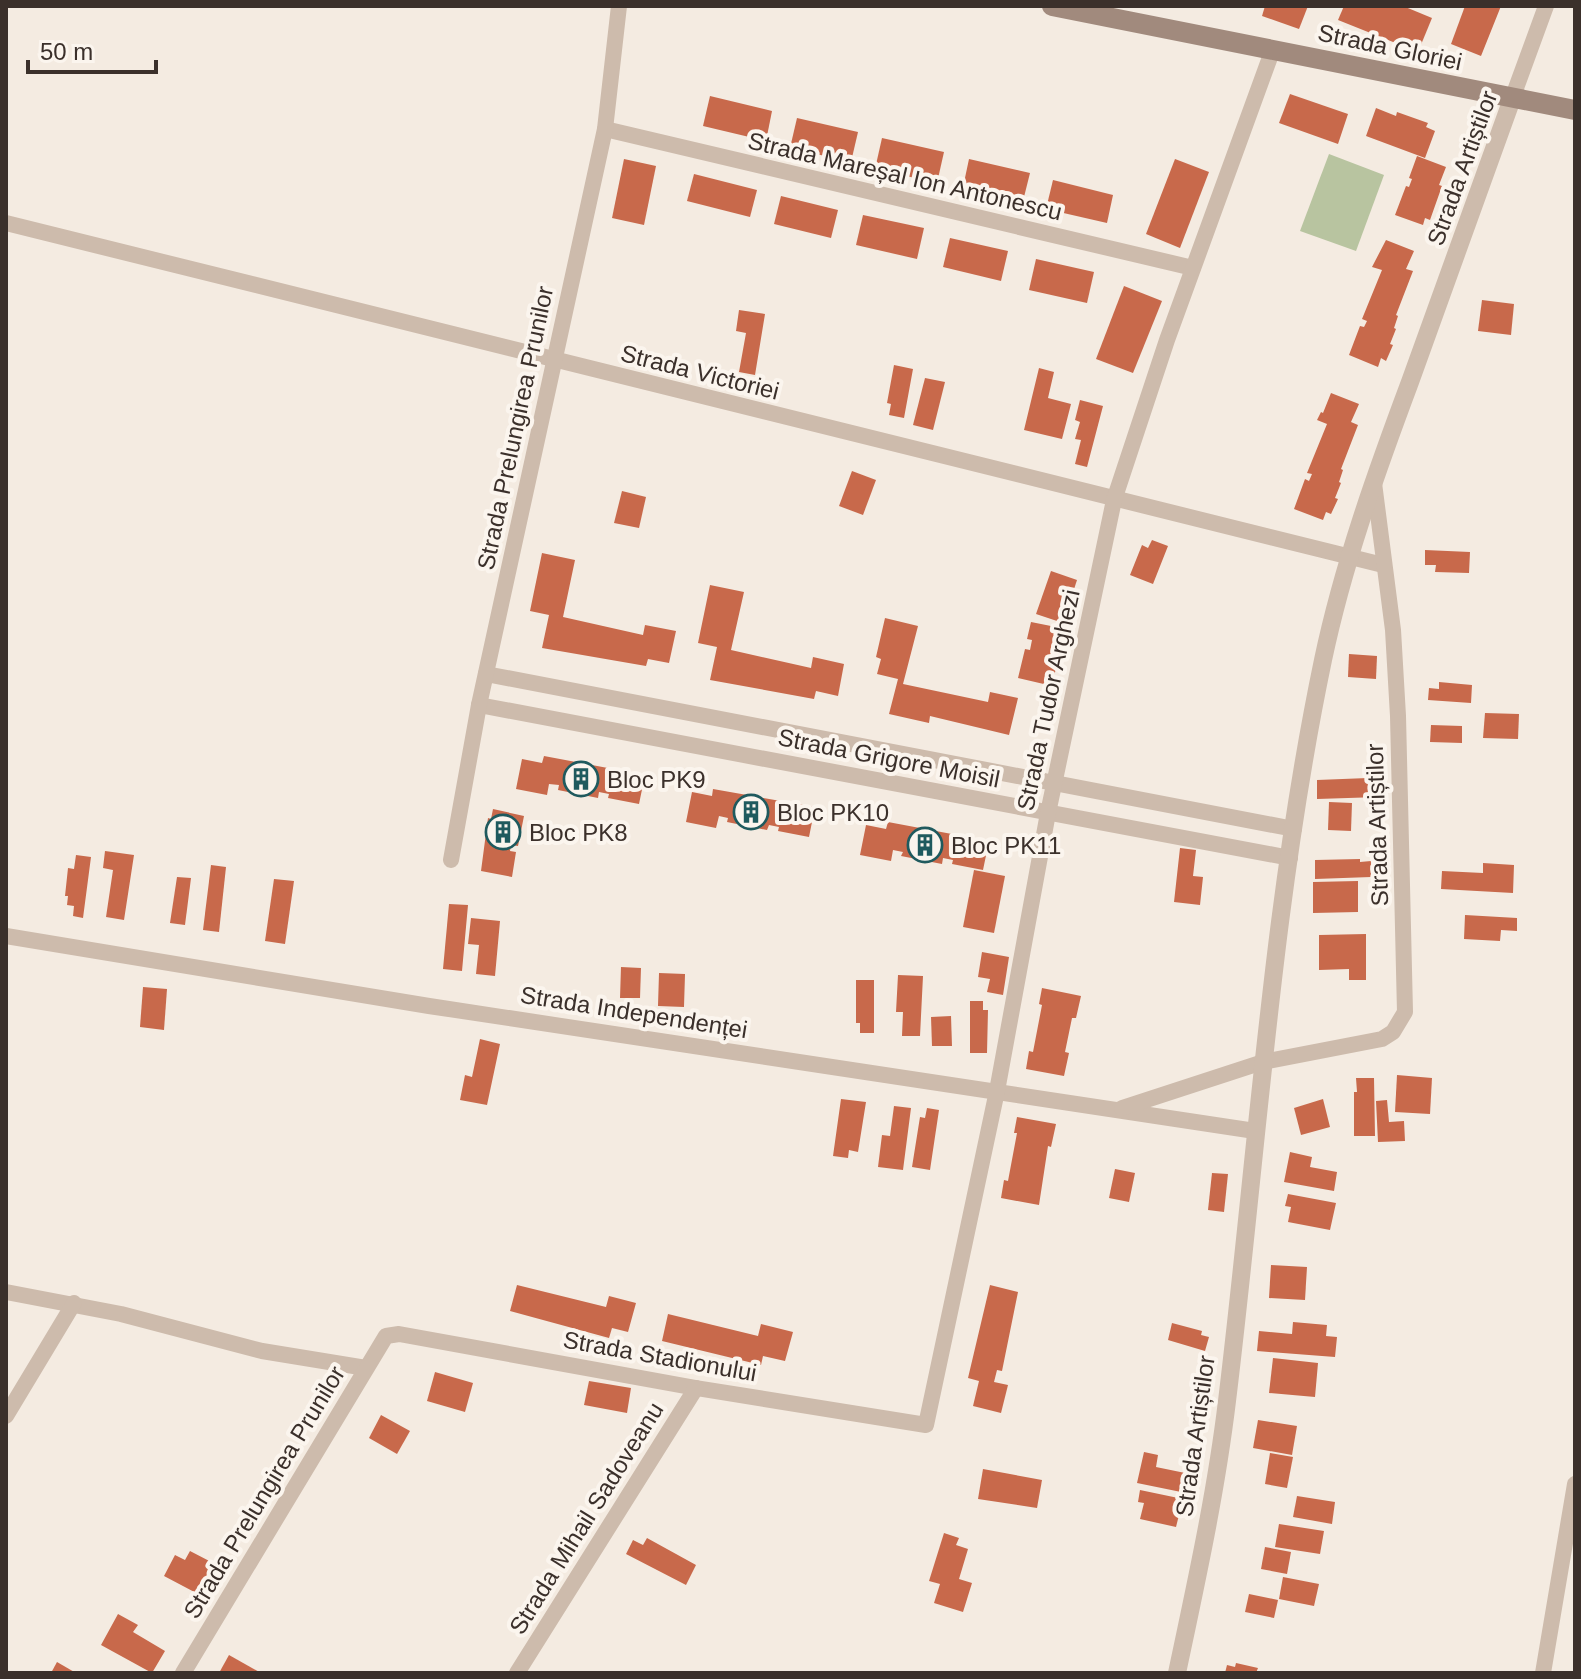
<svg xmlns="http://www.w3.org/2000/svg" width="1581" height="1679" font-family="Arial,sans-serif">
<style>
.green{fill:#b8c4a0}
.building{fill:#c8694b}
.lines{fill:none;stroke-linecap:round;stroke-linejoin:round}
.minor{stroke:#cdbbac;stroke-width:16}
.tertiary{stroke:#cdbbac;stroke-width:18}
.secondary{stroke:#a18a7d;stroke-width:20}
.labels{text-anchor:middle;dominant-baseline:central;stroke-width:8;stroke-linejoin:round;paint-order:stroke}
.street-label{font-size:24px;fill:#3b302b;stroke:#fbf5ee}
.poi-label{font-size:24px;fill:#3b302b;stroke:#fbf5ee;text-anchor:start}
</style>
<rect width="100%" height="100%" fill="#f4ebe1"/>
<path class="green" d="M1329,154l55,21 -28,76 -56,-20z"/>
<g class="building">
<path d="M1265,6h43l-9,23 -37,-13z"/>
<path d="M1344,6h59l29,12 -14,34 -80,-32z"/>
<path d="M1465,6h36l-20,50 -30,-12z"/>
<path d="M1290,94l58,20 -10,30 -59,-21z"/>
<path d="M710,96l62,15 -6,30 -63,-15z"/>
<path d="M1376,108l20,8 1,-4 31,11 -2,4 9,4 -10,27 -59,-22z"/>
<path d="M797,118l61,14 -7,30 -61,-14z"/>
<path d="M882,138l62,14 -7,31 -62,-14z"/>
<path d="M1417,156l29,11 -7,18 3,1 -12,34 -5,-2 -2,7 -28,-10 11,-29 3,1 3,-8 -3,-1z"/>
<path d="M624,159l32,7 -12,59 -32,-7z"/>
<path d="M969,159l61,14 -8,32 -60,-13z"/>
<path d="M1175,159l34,13 -29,76 -34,-14z"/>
<path d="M694,174l63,16 -7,27 -63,-16z"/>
<path d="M1053,180l60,15 -6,28 -61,-14z"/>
<path d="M781,196l57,14 -7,28 -57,-14z"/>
<path d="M863,215l61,13 -7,31 -61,-14z"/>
<path d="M950,238l58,13 -7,30 -58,-14z"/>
<path d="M1386,240l28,11 -8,18 7,2 -17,44 2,1 -4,12 2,1 -6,15 3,1 -7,16 -5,-3 -3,9 -29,-12 11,-29 4,1 3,-6 -5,-2 20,-49 -10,-3z"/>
<path d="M1036,259l58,13 -7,31 -58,-13z"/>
<path d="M1124,286l38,15 -29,72 -37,-14z"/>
<path d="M1482,300l32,4 -3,31 -33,-4z"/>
<path d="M739,310l26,4 -10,61 -16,-3 7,-39 -10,-2z"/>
<path d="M894,365l19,4 -9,49 -15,-3 2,-11 -4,-1z"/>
<path d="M1039,368l15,4 -6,26 23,6 -9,35 -38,-9z"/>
<path d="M925,378l20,4 -12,48 -20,-5z"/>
<path d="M1331,393l28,11 -8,18 7,3 -17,44 2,1 -4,12 2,1 -6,15 3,1 -7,15 -5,-2 -3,8 -29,-11 11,-30 4,2 3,-7 -5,-1 20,-49 -10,-4 4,-8 2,1z"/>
<path d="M1080,400l23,6 -16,61 -12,-3 6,-24 -6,-1 5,-17 -5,-2z"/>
<path d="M852,471l24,9 -13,35 -24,-9z"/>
<path d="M622,491l24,6 -7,31 -25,-5z"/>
<path d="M1152,540l16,6 -15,38 -23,-9 12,-30 6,3z"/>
<path d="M1425,550l45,2 -1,21 -34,-1 1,-7h-11z"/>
<path d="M542,553l33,7 -12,57 80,18 2,-10 31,6 -7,32 -21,-4 -2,7 -104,-18 7,-33 -19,-4z"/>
<path d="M1051,571l26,9 -14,43 -27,-9z"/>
<path d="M710,585l34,7 -13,58 80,18 2,-11 31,7 -6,32 -22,-5 -2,8 -104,-19 7,-33 -19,-4z"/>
<path d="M885,618l33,8 -15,58 85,18 2,-10 28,6 -9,37 -79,-19 -1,7 -40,-9 9,-35 -21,-5 4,-15 -5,-2z"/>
<path d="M1031,622l30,6 -4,16 4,1 -7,32 -4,-1 -2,9 -30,-7 7,-29 5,1 2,-10 -5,-1z"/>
<path d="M1349,654l28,2 -1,23 -28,-2z"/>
<path d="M1439,682l33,3 -1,18 -43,-3 1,-12 10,1z"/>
<path d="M1485,713l34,1 -1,25 -35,-1z"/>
<path d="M1431,725l31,1v17l-32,-1z"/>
<path d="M544,756l101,19 -6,29 -31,-6 1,-4 -10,-2 -1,6 -40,-8 1,-5 -10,-1 -2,11 -31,-6 6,-30 20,4z"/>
<path d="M1368,778v5l11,-1v15l-62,2v-19z"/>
<path d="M713,789l102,18 -6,30 -31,-6 1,-4 -10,-2 -2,5 -40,-8 1,-4 -9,-2 -3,12 -30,-6 6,-30 20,4z"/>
<path d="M1329,802l23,1 -1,28 -23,-1z"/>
<path d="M493,809l31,7 -6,30 -7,-1 -1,6 6,1 -4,25 -31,-6 7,-53 3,1z"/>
<path d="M888,822l101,19 -6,29 -31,-6 1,-4 -10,-2 -1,6 -41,-8 2,-4 -10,-2 -2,11 -31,-6 6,-30 20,4z"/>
<path d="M1180,848l16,2 -3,26 10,1 -3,28 -26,-3z"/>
<path d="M105,851l29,4 -10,65 -18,-3 7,-47 -10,-2z"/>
<path d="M76,855l15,2 -8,61 -10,-2 1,-10 -7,-1 1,-9h-3l3,-28 6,1z"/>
<path d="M1360,859v3l11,-1v16l-56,2v-19z"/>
<path d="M1483,863l31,2 -1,28 -72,-4 1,-18 41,2z"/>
<path d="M211,865l15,2 -7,65 -16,-2z"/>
<path d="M974,870l31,6 -11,57 -31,-6z"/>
<path d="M177,877l14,1 -6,47 -15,-2z"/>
<path d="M274,879l20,2 -9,63 -20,-3z"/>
<path d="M1358,881v31l-45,1v-31z"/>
<path d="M449,904l19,1 -6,66 -19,-2z"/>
<path d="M1465,915l52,3v13l-16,-1 -1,11 -36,-2z"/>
<path d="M471,918l29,3 -5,55 -19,-2 3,-29 -11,-1z"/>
<path d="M1366,934v46h-17v-11l-30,1v-35z"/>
<path d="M982,952l27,5 -6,38 -16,-3 3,-13 -12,-2z"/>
<path d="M621,967l20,1 -1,30h-20z"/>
<path d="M659,973l26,1 -1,33 -26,-1z"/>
<path d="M898,975l25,1 -3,60h-18l1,-24h-7z"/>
<path d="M856,980h18v53h-14v-10h-4z"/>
<path d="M143,987l24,2 -3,41 -24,-3z"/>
<path d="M1042,988l39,8 -5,22h-4l-7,34 4,1 -5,23 -38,-7 3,-18 4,1 9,-47 -3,-1z"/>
<path d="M970,1001h13v9h5l-1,43h-17z"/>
<path d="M951,1016l1,30h-20l-1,-29z"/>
<path d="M480,1039l20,5 -13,61 -27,-5 5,-25 7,2z"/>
<path d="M1397,1075l35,3 -2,36 -35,-2z"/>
<path d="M1356,1078h18l1,58h-21v-44h3z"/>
<path d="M841,1099l25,3 -8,50 -9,-2 -1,8 -15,-2z"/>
<path d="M1323,1099l7,28 -29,8 -7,-27z"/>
<path d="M1387,1100l2,22 15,-1 1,20 -27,1 -2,-41z"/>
<path d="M894,1106l17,2 -8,62 -25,-3 4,-32 8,1z"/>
<path d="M927,1108l12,2 -9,60 -18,-3 8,-50 5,1z"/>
<path d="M1017,1117l39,7 -5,23 -3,-1 -9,59 -38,-7 3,-18 4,1 9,-48h-3z"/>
<path d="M1290,1152l22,5 -2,10 27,5 -3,19 -50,-9z"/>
<path d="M1115,1169l20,4 -6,29 -20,-4z"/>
<path d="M1212,1173l16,1 -4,38 -16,-2z"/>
<path d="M1288,1194l48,9 -6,27 -42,-8 3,-15 -6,-1z"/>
<path d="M1271,1265l36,2 -2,33 -36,-2z"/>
<path d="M517,1285l89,22 3,-11 27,7 -8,29 -16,-4 -3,10 -99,-27z"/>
<path d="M990,1285l28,7 -16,79 -5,-1 -3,12 14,3 -7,28 -28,-7 6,-25 -11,-3z"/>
<path d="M668,1314l90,22 3,-12 32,8 -8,29 -22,-5 -2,9 -99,-24z"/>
<path d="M1293,1322l34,3 -1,11 11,1 -2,20 -78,-6 2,-20 33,3z"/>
<path d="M1172,1323l30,8 -1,4 8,2 -4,14 -37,-11z"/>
<path d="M1273,1358l45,5 -3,34 -46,-4z"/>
<path d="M435,1372l38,11 -8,29 -38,-11z"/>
<path d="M589,1381l42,7 -4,25 -43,-8z"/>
<path d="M381,1415l29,16 -13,23 -28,-16z"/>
<path d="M1258,1420l39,6 -5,29 -39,-7z"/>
<path d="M1144,1452l14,3 -2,12 34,7 -4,19 -49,-10z"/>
<path d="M1270,1453l23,4 -6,31 -22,-4z"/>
<path d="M983,1469l59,11 -5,28 -59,-9z"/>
<path d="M1140,1490l43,9 -7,28 -36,-8 4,-16 -6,-1z"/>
<path d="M1297,1496l38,6 -3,22 -39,-7z"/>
<path d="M1279,1524l45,7 -4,23 -45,-7z"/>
<path d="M944,1533l15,5 -3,7 12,4 -9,30 13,4 -9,29 -29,-9 6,-19 -11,-3z"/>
<path d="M647,1538l49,27 -10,20 -60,-31 7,-14 10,5z"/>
<path d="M1265,1547l26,5 -4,22 -26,-5z"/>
<path d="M190,1551l27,14 -17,30 -36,-19 11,-21 10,5z"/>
<path d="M1283,1577l36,7 -5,22 -35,-7z"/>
<path d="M1249,1594l29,6 -4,18 -29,-6z"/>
<path d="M118,1614l20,11 -5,7 32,19 -13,22 -51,-28z"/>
<path d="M229,1655l32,18h-42z"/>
<path d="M57,1662l19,11h-25z"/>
<path d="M1236,1663l22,5 -2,5h-31l2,-8 8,2z"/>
</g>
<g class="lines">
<g class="minor">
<path d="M1512,99l34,-93"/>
<path d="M605,129l588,139"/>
<path d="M6,223l1377,342"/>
<path d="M486,674l808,155"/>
<path d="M479,705l811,153"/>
<path d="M451,860l28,-155 126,-576 14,-123"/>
<path d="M6,936l423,70 826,125"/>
<path d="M1122,1108l141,-46 119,-23 11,-7 12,-20 -7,-296 -5,-86 -19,-147"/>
<path d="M6,1292l115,22 141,37 104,17"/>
<path d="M6,1416l68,-113"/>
<path d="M183,1673l203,-337 13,-2 297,54 230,37 71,-334 51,-278 66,-313 53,-160 106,-291"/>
<path d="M517,1673l179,-285"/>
<path d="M1543,1673l32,-189"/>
</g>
<path class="tertiary" d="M1177,1673c19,-90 39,-180 50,-272 30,-246 45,-497 96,-741 20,-95 53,-187 87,-278 34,-95 68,-189 102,-283"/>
<path class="secondary" d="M1052,6l523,104"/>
</g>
<defs>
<g id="building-ring" transform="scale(1.8)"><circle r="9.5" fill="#fbf5ee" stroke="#1f5a5e" stroke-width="1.5"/><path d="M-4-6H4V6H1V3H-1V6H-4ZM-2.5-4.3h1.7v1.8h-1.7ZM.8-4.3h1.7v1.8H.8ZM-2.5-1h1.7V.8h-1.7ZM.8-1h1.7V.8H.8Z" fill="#1f5a5e"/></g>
</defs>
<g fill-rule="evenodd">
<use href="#building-ring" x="581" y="779"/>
<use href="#building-ring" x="751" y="812"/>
<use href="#building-ring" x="503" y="832"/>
<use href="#building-ring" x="925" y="845"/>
</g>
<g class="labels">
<g class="street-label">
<text transform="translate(1390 47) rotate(12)">Strada Gloriei</text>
<text transform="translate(1462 168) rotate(-70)">Strada Artiștilor</text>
<text transform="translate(905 176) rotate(13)">Strada Mareșal Ion Antonescu</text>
<text transform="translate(700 372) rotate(14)">Strada Victoriei</text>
<text transform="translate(515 428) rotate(-78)">Strada Prelungirea Prunilor</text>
<text transform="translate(1048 700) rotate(-78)">Strada Tudor Arghezi</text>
<text transform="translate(889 758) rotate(11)">Strada Grigore Moisil</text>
<text transform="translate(1377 825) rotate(-92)">Strada Artiștilor</text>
<text transform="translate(634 1012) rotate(9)">Strada Independenței</text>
<text transform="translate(660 1356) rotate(10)">Strada Stadionului</text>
<text transform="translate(1195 1436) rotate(-82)">Strada Artiștilor</text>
<text transform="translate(264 1492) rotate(-59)">Strada Prelungirea Prunilor</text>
<text transform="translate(586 1518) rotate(-58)">Strada Mihail Sadoveanu</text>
</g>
<g class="poi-label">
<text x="607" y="779">Bloc PK9</text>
<text x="777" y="812">Bloc PK10</text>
<text x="529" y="832">Bloc PK8</text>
<text x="951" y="845">Bloc PK11</text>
</g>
</g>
<rect width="1581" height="1679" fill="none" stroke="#3b302b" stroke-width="16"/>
<path d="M28 60v12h128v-12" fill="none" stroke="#3b302b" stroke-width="4"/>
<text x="40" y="60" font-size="24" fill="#3b302b" stroke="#fbf5ee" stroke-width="6" paint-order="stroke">50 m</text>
</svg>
